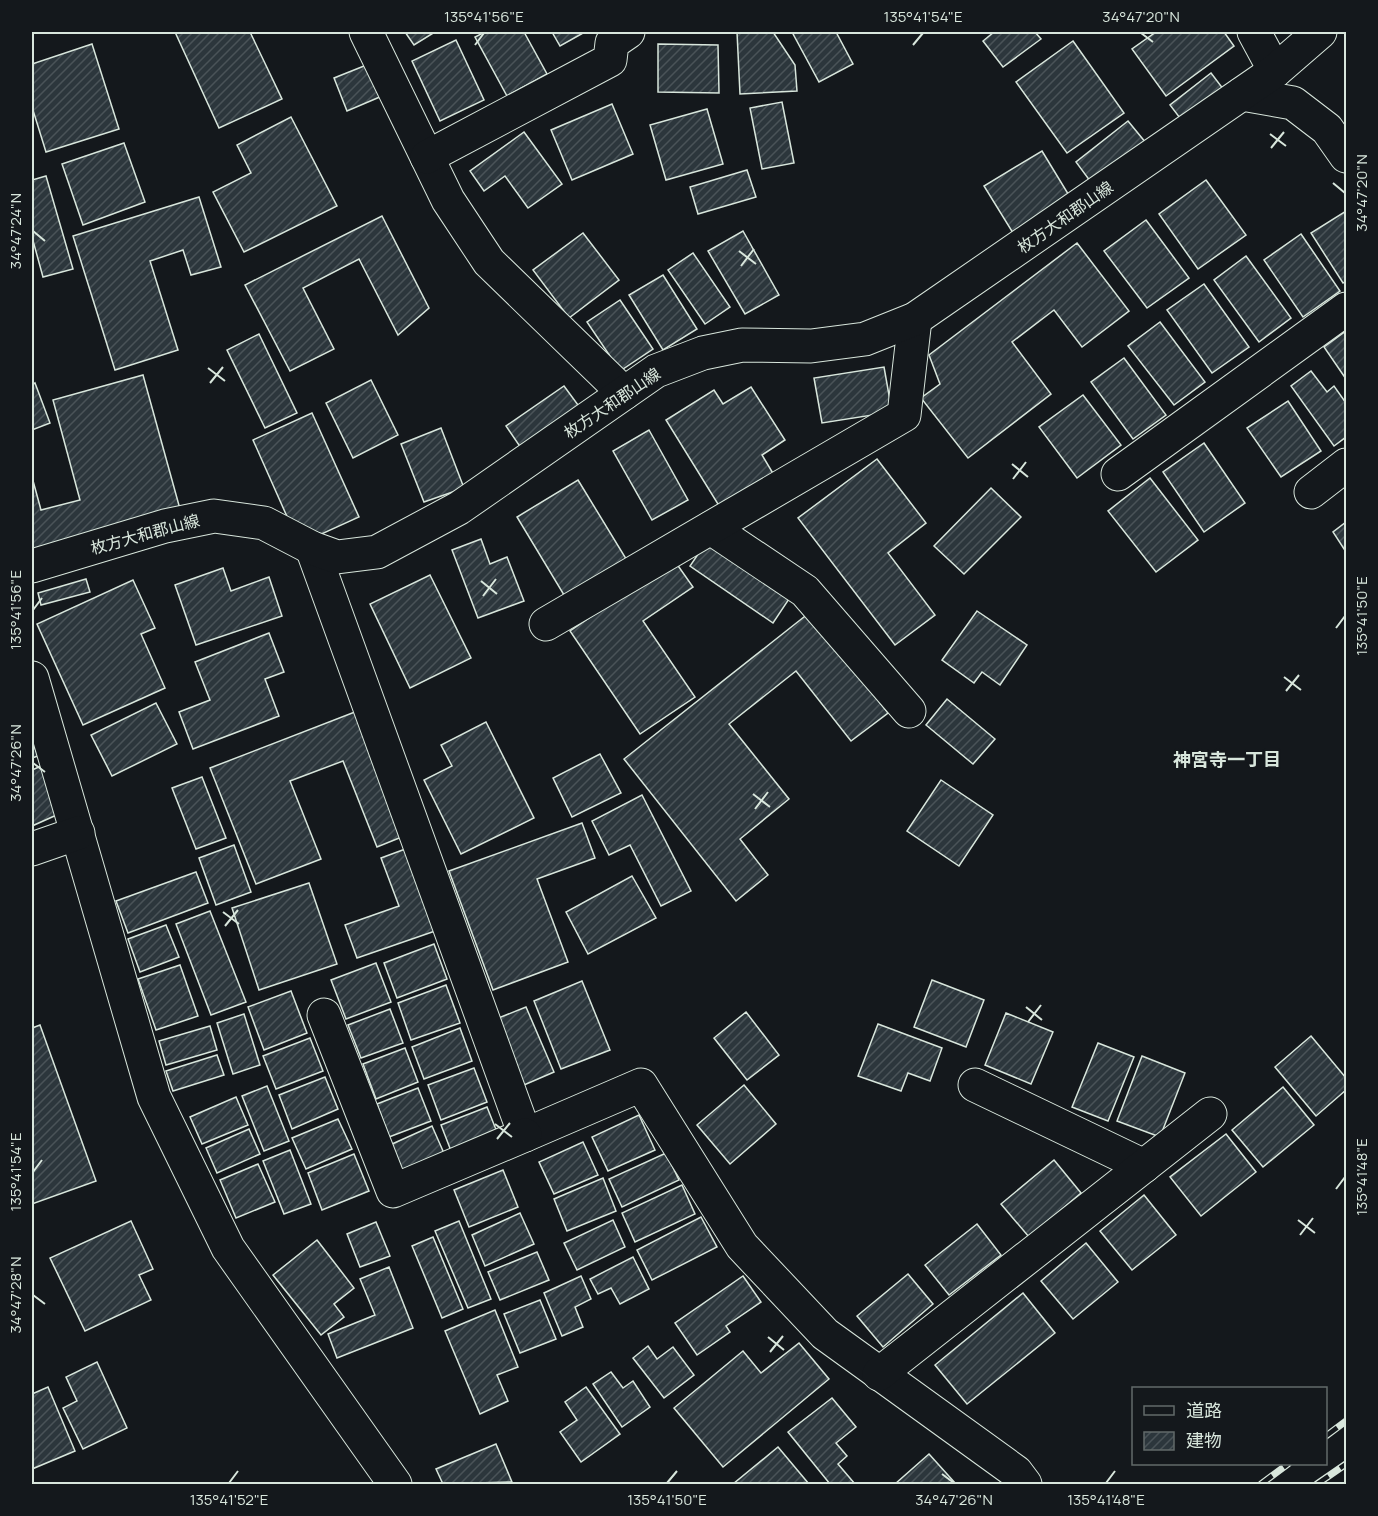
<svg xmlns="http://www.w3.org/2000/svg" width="1378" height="1516" font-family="Manrope,'Noto Sans JP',sans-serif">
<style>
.building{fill:url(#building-hatch);stroke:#d8e6dc;stroke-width:1.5}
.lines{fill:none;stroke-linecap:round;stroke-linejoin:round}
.minor-casing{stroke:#d8e6dc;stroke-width:35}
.primary-casing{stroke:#d8e6dc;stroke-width:35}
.minor{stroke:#14181c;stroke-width:33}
.primary{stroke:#14181c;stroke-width:33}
.rail-casing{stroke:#d8e6dc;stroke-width:7}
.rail{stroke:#14181c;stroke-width:4.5;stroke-dasharray:14;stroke-linecap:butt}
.ticks{fill:none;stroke:#d8e6dc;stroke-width:2}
.labels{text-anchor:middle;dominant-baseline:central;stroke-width:4.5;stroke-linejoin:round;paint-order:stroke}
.street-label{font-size:16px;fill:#d8e6dc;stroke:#14181c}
.neighbourhood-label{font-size:18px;font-weight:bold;fill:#d8e6dc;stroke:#14181c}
.neatline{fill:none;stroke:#d8e6dc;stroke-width:2}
.ticks-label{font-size:15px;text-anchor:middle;fill:#d8e6dc}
</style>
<defs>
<pattern id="building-hatch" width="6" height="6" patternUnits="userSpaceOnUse" patternTransform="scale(1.5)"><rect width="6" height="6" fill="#2c363c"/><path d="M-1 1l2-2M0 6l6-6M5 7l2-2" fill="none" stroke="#4a5358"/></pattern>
</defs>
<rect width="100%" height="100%" fill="#14181c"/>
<g class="building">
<path d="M175,32h75l32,67 -63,29z"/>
<path d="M405,32h30l-21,13z"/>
<path d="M485,32h39l23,42 -40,22 -32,-59z"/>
<path d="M552,32h33l-25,14z"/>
<path d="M737,32h36l22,33 2,26 -57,3z"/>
<path d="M792,32h44l17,32 -34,18z"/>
<path d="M994,32h41l6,7 -38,28 -20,-26z"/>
<path d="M1156,32h68l10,14 -68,50 -34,-47z"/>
<path d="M456,40l28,60 -44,21 -28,-60z"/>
<path d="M1073,41l51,72 -57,40 -51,-71z"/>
<path d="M92,44l27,85 -73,23 -14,-45v-43z"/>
<path d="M658,44l60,1 1,48 -61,-1z"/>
<path d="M369,64l13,32 -35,15 -13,-33z"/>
<path d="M1211,73l13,17 -41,32 -13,-17z"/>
<path d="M782,102l12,61 -32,6 -12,-61z"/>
<path d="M612,104l21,50 -61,26 -21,-50z"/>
<path d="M707,109l16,55 -57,16 -16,-55z"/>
<path d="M291,117l46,89 -93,46 -31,-60 38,-19 -14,-28z"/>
<path d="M1128,121l18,22 -53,42 -17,-23z"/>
<path d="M524,132l38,52 -34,24 -23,-32 -21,15 -14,-20z"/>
<path d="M124,143l21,59 -62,23 -21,-61z"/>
<path d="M1042,151l28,46 -57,36 -29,-47z"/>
<path d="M747,170l9,27 -58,17 -8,-27z"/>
<path d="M46,176l27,93 -30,8 -11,-40v-57z"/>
<path d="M1206,180l40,55 -48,34 -39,-55z"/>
<path d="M199,197l22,70 -30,8 -8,-25 -33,11 28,89 -63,20 -42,-134z"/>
<path d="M1346,211v70l-3,2 -32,-50z"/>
<path d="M382,216l47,92 -31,27 -39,-76 -56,29 31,61 -44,22 -45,-86z"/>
<path d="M1146,220l43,58 -42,30 -43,-57z"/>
<path d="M743,231l36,64 -34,19 -37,-63z"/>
<path d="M583,233l36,47 -50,38 -36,-48z"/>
<path d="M1301,234l39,57 -37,26 -39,-57z"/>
<path d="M1077,243l52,68 -47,36 -28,-37 -42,32 39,52 -83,64 -47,-60 19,-14 -11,-29z"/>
<path d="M693,253l37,54 -25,17 -37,-54z"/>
<path d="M1246,256l45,62 -32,24 -45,-62z"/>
<path d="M663,275l34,54 -34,21 -34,-55z"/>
<path d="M1204,284l45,63 -37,26 -45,-63z"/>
<path d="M620,300l33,49 -33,22 -33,-49z"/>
<path d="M1160,322l45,60 -31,23 -46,-59z"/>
<path d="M1346,331v48l-22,-32z"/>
<path d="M259,334l38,79 -32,15 -38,-78z"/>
<path d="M1124,358l42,57 -33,24 -42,-57z"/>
<path d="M884,367l8,45 -70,11 -8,-45z"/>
<path d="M1311,371l16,21 7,-6 12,17v34l-12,9 -43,-60z"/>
<path d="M143,375l37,134 -148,40v-72l9,33 39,-10 -27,-100z"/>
<path d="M371,380l27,55 -45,23 -27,-55z"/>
<path d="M35,383l15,40 -18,7v-45z"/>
<path d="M564,386l17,23 -58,42 -17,-25z"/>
<path d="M751,387l34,53 -23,15 12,20 -53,34 -55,-89 48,-30 9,14z"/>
<path d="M1083,395l38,50 -44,33 -38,-51z"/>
<path d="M1288,401l33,50 -40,26 -34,-49z"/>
<path d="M312,413l47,104 -44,20 -26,-16 -36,-81z"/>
<path d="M441,428l23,60 -40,14 -23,-58z"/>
<path d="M649,430l39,70 -36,20 -39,-69z"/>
<path d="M1204,443l41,60 -41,29 -41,-60z"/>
<path d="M877,459l49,64 -38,30 47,62 -40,30 -97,-127z"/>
<path d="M1150,478l48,62 -42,32 -48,-61z"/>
<path d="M578,480l50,82 -61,38 -50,-83z"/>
<path d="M991,488l30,29 -57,57 -30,-28z"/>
<path d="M1346,522v30l-13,-20z"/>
<path d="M709,538l82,58 -18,27 -83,-57z"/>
<path d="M481,539l9,25 17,-7 17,44 -46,17 -26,-68z"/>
<path d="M674,560l19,27 -50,34 52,76 -55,37 -70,-103z"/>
<path d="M223,568l8,23 38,-14 13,39 -86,29 -21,-60z"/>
<path d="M430,575l41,83 -61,30 -40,-84z"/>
<path d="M86,579l4,13 -49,13 -3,-12z"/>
<path d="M133,580l22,48 -14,6 24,54 -82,37 -46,-101z"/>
<path d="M977,611l50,34 -27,40 -18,-13 -8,11 -32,-23z"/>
<path d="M809,613l79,100 -37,28 -55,-70 -67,53 60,75 -49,40 28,36 -32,26 -112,-142z"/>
<path d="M269,633l15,39 -19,7 14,37 -86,33 -14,-37 31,-12 -15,-38z"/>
<path d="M947,699l48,40 -22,25 -47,-39z"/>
<path d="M156,703l21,41 -65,32 -21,-41z"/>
<path d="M360,710l49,124 -32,13 -34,-86 -53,20 31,78 -65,25 -46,-116z"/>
<path d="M486,722l48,96 -73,36 -37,-74 28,-14 -11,-21z"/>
<path d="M32,740l6,16 -6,2z"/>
<path d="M600,754l21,39 -49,24 -19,-39z"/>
<path d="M41,766l20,47 -29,13v-56z"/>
<path d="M202,777l24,61 -30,11 -24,-61z"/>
<path d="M941,780l52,35 -34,51 -52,-35z"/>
<path d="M642,795l49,96 -30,15 -31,-61 -21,10 -17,-34z"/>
<path d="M582,823l13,35 -58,21 31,83 -75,28 -44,-119z"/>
<path d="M234,845l17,47 -35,13 -17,-47z"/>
<path d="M408,848l30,82 -81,28 -12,-33 54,-19 -18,-48z"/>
<path d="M196,872l12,31 -80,30 -12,-32z"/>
<path d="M632,876l24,42 -68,36 -22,-42z"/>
<path d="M309,883l28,81 -78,26 -27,-82z"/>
<path d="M210,911l36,91 -35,13 -35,-91z"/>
<path d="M166,925l13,32 -39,15 -12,-33z"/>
<path d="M434,944l13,35 -50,19 -13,-35z"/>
<path d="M376,963l15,39 -45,17 -15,-39z"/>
<path d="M180,965l18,51 -42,14 -18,-51z"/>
<path d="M932,980l52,20 -18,47 -52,-20z"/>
<path d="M582,981l28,69 -49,19 -27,-68z"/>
<path d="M446,985l14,38 -49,17 -13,-37z"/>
<path d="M291,991l16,42 -43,17 -16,-43z"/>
<path d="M526,1007l28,65 -30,13 -28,-66z"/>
<path d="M390,1009l13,34 -42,15 -13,-33z"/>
<path d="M746,1012l33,43 -32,25 -33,-42z"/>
<path d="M1006,1013l47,19 -22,52 -46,-19z"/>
<path d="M244,1014l16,51 -27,9 -16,-51z"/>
<path d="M878,1024l64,24 -12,33 -22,-8 -7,18 -43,-15z"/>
<path d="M40,1025l56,156 -64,23v-176z"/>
<path d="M210,1026l7,24 -51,15 -7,-24z"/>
<path d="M460,1028l12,33 -48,18 -12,-32z"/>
<path d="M1311,1036l35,42v12l-30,26 -41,-49z"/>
<path d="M310,1038l13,33 -47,18 -13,-33z"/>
<path d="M1098,1043l36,14 -26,64 -36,-14z"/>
<path d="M405,1048l13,34 -42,17 -13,-35z"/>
<path d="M217,1055l7,20 -51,16 -7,-20z"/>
<path d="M1142,1056l43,17 -25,64 -43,-16z"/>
<path d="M474,1068l13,34 -46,18 -13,-35z"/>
<path d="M325,1077l13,32 -46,20 -13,-34z"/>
<path d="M744,1085l32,39 -46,40 -33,-39z"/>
<path d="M267,1086l22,55 -25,10 -22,-55z"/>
<path d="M1283,1087l31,38 -51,42 -31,-37z"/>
<path d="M418,1088l13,33 -42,16 -12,-33z"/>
<path d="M236,1097l12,28 -46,19 -12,-27z"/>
<path d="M487,1107l12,30 -46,19 -12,-31z"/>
<path d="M639,1115l16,35 -47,21 -16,-34z"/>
<path d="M338,1119l14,30 -46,20 -14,-31z"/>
<path d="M432,1126l15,34 -42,19 -15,-34z"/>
<path d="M249,1129l11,25 -43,19 -11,-25z"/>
<path d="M1226,1134l30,38 -55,44 -31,-39z"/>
<path d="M583,1142l15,33 -44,19 -15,-32z"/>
<path d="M290,1150l21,54 -27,10 -21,-53z"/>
<path d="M666,1153l13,27 -57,27 -13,-28z"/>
<path d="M354,1154l15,37 -47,19 -14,-37z"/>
<path d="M1054,1160l27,33 -52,44 -28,-33z"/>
<path d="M258,1164l17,38 -39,16 -16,-38z"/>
<path d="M503,1170l15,37 -49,20 -15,-37z"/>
<path d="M603,1178l13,33 -49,20 -13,-32z"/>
<path d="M682,1185l13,29 -60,28 -13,-29z"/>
<path d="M1144,1195l32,40 -44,35 -32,-39z"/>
<path d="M520,1213l14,31 -49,22 -13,-31z"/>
<path d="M701,1217l16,30 -65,33 -15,-30z"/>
<path d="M613,1220l12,27 -48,23 -13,-27z"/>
<path d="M131,1221l22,48 -14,6 12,25 -66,31 -35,-73z"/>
<path d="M459,1221l32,78 -23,9 -33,-77z"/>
<path d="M376,1222l14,34 -30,11 -13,-33z"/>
<path d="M977,1224l24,31 -52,40 -24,-30z"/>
<path d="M433,1237l30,72 -21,9 -30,-72z"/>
<path d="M317,1240l37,48 -20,16 10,13 -23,18 -48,-60z"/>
<path d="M1086,1243l32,39 -45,37 -32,-38z"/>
<path d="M537,1252l12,28 -49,20 -12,-28z"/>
<path d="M633,1257l16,32 -29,15 -9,-16 -13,6 -8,-15z"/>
<path d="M389,1267l24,61 -76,30 -9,-24 47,-19 -15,-36z"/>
<path d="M908,1274l25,30 -50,43 -26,-31z"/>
<path d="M581,1276l10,23 -16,8 8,20 -21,9 -18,-43z"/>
<path d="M743,1276l18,26 -35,24 4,6 -33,23 -22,-32z"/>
<path d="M1023,1293l32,40 -88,71 -32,-39z"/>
<path d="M540,1300l16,39 -36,14 -16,-39z"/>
<path d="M495,1310l23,57 -21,8 11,26 -28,13 -35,-83z"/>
<path d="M799,1343l30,36 -106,88 -49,-59 69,-57 18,22z"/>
<path d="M648,1346l9,13 16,-12 21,28 -30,23 -31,-40z"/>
<path d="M97,1362l30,66 -44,21 -20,-41 14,-7 -11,-24z"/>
<path d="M611,1372l12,16 10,-7 17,26 -28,20 -29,-43z"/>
<path d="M48,1387l27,64 -43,18v-75z"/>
<path d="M586,1387l34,47 -39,28 -21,-30 17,-12 -12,-18z"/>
<path d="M832,1398l24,29 -20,16 11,13 -9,8 17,20h-25l-42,-52z"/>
<path d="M496,1444l16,38 -69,2 -7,-15z"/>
<path d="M778,1447l31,37h-76z"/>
<path d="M929,1454l27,30h-61z"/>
</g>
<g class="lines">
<g class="minor-casing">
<g id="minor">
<path d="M366,32l82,168 41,62 135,131"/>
<path d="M1254,32l21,39"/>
<path d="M1242,94l51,9 34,26 19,27"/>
<path d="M427,157l183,-97 2,-17 16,-11"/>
<path d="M1118,474l228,-165"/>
<path d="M1311,492l35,-27"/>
<path d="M711,528l94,63 104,120"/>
<path d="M312,548l213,587 116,-50 101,161 83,88 191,138 9,12"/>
<path d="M546,624l358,-209 11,-96"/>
<path d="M32,678l122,419 74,151 167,236"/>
<path d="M32,849l46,-16"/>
<path d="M324,1015l69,176 132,-56"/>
<path d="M975,1085l169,81"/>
<path d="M879,1374l331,-260"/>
</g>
</g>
<g class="primary-casing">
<path id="primary" d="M32,566l133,-40 49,-10 50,7 48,25 25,9 40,-5 82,-44 197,-137 47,-18 39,-8 69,1 54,-7 50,-20 360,-248 45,-39"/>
</g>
<use href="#minor" class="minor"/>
<use href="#primary" class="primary"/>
<g class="rail-casing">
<g id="rail">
<path d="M1326,1436l20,-15"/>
<path d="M1261,1484l27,-20"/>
<path d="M1317,1484l29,-20"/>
</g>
</g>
<use href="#rail" class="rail"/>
</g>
<path class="ticks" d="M1141,33l12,9M475,45l9,-12M913,45l10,-12M1270,134l16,12M1271,148l13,-16M1333,183l12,10M33,231l12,10M739,251l17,13M741,266l13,-17M208,368l17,13M210,383l13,-16M1012,464l16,13M1013,479l13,-17M481,581l16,13M483,596l13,-17M33,610l9,-12M1336,628l9,-12M1284,677l17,13M1286,691l13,-16M33,763l12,9M753,794l17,13M755,809l13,-17M223,912l16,12M225,926l13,-16M1026,1007l16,13M1028,1022l13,-17M495,1124l17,13M497,1139l13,-16M33,1172l9,-12M1336,1189l9,-12M1298,1220l17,13M1300,1235l13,-17M33,1295l12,9M768,1337l16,13M770,1352l13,-16M942,1474l12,9M229,1483l9,-12M667,1483l10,-12M1106,1483l9,-12"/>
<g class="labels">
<g class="street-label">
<text transform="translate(1065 217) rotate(-35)">枚方大和郡山線</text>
<text transform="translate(612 403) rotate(-34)">枚方大和郡山線</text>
<text transform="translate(145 534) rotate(-15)">枚方大和郡山線</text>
</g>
<g class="neighbourhood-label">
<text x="1227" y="759">神宮寺一丁目</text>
</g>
</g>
<rect width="1378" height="1516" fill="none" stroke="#14181c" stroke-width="66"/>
<rect x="1132" y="1387" width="195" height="78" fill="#14181c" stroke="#626a69" stroke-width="1.5"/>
<rect x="1144" y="1406" width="30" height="9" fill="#14181c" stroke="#626a69" stroke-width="1.5"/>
<text x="1186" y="1417" font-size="18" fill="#d8e6dc">道路</text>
<rect x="1144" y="1432" width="30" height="18" fill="url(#building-hatch)" stroke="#626a69" stroke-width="1.5"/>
<text x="1186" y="1447" font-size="18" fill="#d8e6dc">建物</text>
<rect x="33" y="33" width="1312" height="1450" class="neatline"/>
<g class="ticks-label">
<text x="484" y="22">135°41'56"E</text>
<text x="923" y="22">135°41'54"E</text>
<text x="1141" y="22">34°47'20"N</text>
<text transform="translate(1362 193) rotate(-90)" y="5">34°47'20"N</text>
<text transform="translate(16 231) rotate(-90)" y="5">34°47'24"N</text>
<text transform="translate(16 610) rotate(-90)" y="5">135°41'56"E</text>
<text transform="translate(1362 616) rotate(-90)" y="5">135°41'50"E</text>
<text transform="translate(16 763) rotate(-90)" y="5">34°47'26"N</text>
<text transform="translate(16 1172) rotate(-90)" y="5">135°41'54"E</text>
<text transform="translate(1362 1177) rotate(-90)" y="5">135°41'48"E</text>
<text transform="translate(16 1295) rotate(-90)" y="5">34°47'28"N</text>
<text x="229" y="1505">135°41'52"E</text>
<text x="667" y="1505">135°41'50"E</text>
<text x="954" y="1505">34°47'26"N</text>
<text x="1106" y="1505">135°41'48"E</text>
</g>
</svg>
